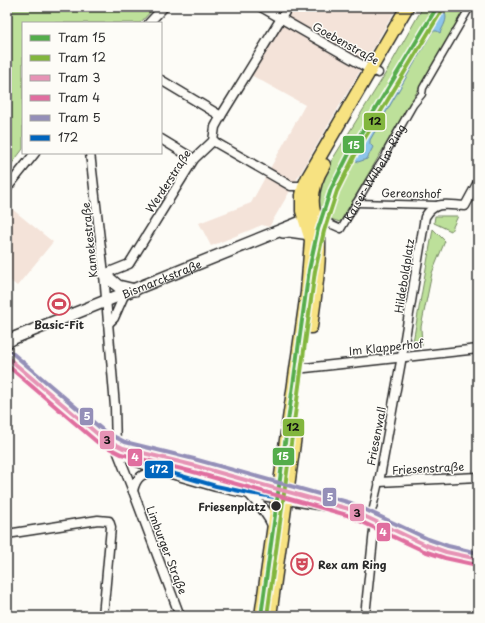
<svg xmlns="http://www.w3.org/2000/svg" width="485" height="623" font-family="'Playpen Sans',sans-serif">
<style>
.built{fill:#f4e3d9}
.green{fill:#bde09a;stroke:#748662}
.water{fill:#8cc5eb;stroke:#65879e}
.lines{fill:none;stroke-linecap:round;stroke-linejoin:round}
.pedestrian-casing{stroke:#2b2b2b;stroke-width:9}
.minor-casing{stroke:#2b2b2b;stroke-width:11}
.tertiary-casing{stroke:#2b2b2b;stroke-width:13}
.secondary-casing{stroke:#2b2b2b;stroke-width:14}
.primary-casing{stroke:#2b2b2b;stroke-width:15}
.pedestrian{stroke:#fdfcf7;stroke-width:6}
.minor{stroke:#fdfcf7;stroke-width:8}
.tertiary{stroke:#fdfcf7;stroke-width:10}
.secondary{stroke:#fdfcf7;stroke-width:11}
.primary{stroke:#f7e281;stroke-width:12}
.bus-1-casing{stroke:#fdfcf7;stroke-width:7}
.bus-1{stroke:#0065bd;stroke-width:4}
.tram-1-casing{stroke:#fdfcf7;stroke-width:7}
.tram-2-casing{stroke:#fdfcf7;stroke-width:7}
.tram-3-casing{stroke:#fdfcf7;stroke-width:7}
.tram-4-casing{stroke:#fdfcf7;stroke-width:7}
.tram-5-casing{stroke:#fdfcf7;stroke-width:7}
.tram-1{stroke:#54ad4b;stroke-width:4}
.tram-2{stroke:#82b63d;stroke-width:4}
.tram-3{stroke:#e693b5;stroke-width:4}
.tram-4{stroke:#e06e9f;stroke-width:4}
.tram-5{stroke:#948fb8;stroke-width:4}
.stop-dot{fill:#2b2b2b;stroke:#fdfcf7;stroke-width:1.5}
.labels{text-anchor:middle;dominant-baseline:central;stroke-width:3;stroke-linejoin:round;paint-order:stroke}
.street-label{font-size:11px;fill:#2b2b2b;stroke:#fdfcf7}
.poi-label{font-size:11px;font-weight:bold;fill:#2b2b2b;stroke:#fdfcf7}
.stop-label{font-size:11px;font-weight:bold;fill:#2b2b2b;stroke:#fdfcf7;text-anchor:end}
.line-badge{stroke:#fdfcf7;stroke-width:1.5}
.badge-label{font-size:11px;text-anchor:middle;font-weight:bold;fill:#fff}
.pale-badge-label{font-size:11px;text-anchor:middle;font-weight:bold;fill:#111}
</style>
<rect width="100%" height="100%" fill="#fdfcf7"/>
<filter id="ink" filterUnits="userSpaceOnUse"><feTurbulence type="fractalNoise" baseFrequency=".025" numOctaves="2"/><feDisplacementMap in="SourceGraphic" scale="8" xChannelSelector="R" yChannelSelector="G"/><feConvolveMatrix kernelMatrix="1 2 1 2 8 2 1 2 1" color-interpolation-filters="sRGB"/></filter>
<g filter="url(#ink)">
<g class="built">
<path d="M291,7h106l-128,220 -7,-2 -51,21 -12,-23 52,-20 54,-98 -56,-31z"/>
<path d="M7,205l46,37 -36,44 -10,-8z"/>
</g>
<g class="green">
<path d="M7,7h148l-15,16h-117v126l-16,21z"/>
<path d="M423,7h44l-127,215 -19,-6 -4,-21 10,-27 57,-92z"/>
<path d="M435,216h23l-7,15 -17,-8z"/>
<path d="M433,229l12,12 -13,32 -11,54 1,19 -9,-4z"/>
</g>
<path class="water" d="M437,10l8,3c3,7 -2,13 -5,20l-3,-2h-4l-63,109v4l3,3 -6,12 -9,3c-7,-3 -7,-8 -4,-14l77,-132 3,-5z"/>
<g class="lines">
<g class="pedestrian-casing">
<g id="pedestrian">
<path d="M356,203l81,2"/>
<path id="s1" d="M318,223l8,-3 6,5 9,4 30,-51 14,-21 3,-8 25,-44 9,-11 1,-6 47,-81"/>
<path d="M368,519l5,-11 6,-26"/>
</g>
</g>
<g class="minor-casing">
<g id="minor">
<path d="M261,7l103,59 14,7"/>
<path d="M149,23l15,-16"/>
<path d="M161,80l60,36"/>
<path d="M161,139l33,20"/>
<path d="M213,141l78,45h13"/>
<path d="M90,153l14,121 11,133 1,41 17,43 47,125"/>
<path d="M478,182l-13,24c-18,-1 -30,-6 -40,11l-23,139 -23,126 99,-5"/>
<path d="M7,188l28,-35"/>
<path d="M104,274l25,-10 65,-105 19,-18 2,-14 6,-11 67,-109"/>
<path d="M108,324l6,-6 11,-25"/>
<path d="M296,369l182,-20"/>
<path d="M133,491c4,-18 12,-17 28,-21"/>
<path d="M7,534l91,-14 11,1 2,6 -8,89"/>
<path d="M365,616l9,-86 3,-7"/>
</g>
</g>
<g class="tertiary-casing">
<g id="tertiary">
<path d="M7,356l103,88 22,15 29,11 55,16 33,7 81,13 32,10 66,32 25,7 25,5"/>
<path d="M249,493c10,11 19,20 25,34"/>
</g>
</g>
<g class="secondary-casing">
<g id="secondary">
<path d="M283,232l6,-1 21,3"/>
<path d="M104,274l14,12 17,4"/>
<path id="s2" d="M7,342l7,-4 292,-118 5,-5"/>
</g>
</g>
<g class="primary-casing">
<g id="primary">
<path d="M311,327c4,-30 9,-61 8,-91 0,-9 -3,-16 -5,-24 -4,-17 1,-32 10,-47"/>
<path d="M261,616l46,-324 4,-52 -9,-29v-16l2,-9 4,-9 99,-170"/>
<path d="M270,616l26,-187"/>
</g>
</g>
<use href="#pedestrian" class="pedestrian"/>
<use href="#minor" class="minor"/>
<use href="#tertiary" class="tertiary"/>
<use href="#secondary" class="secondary"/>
<use href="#primary" class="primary"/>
<g class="bus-1-casing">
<path id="bus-1" d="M7,356l103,88 22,15 29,11 55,16 33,7 81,13 32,10 66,32 50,12"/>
</g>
<use href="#bus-1" class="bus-1"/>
<g class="tram-1-casing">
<path id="tram-1" d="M261,616l48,-346 9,-41 13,-40 21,-41 85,-141"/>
</g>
<g class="tram-2-casing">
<path id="tram-2" d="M267,616l48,-345 9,-40 13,-40 20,-40 85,-141"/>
</g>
<g class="tram-3-casing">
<path id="tram-3" d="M7,357l94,80 22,11 69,17 157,44 77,36 20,7 32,7"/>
</g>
<g class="tram-4-casing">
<path id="tram-4" d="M7,365l90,77 24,12 69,17 157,44 77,36 21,7 32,7"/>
</g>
<g class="tram-5-casing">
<path id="tram-5" d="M11,352l94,80 20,10 69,17 157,44 77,36 20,7 30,7"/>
</g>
<use href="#tram-1" class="tram-1"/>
<use href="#tram-2" class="tram-2"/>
<use href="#tram-3" class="tram-3"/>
<use href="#tram-4" class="tram-4"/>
<use href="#tram-5" class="tram-5"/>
</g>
</g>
<defs>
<g id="stadium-ring" transform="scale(1.15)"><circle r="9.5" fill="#fdfcf7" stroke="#d1495b" stroke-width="1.5"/><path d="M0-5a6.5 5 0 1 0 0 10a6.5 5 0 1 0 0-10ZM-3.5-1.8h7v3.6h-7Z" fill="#d1495b"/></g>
<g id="theatre-ring" transform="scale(1.15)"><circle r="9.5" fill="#fdfcf7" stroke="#d1495b" stroke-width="1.5"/><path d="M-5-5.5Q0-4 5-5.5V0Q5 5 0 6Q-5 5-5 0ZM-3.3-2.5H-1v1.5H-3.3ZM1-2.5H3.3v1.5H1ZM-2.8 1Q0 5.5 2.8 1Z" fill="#d1495b"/></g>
</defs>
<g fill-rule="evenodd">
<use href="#stadium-ring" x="59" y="304"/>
<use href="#theatre-ring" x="302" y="564"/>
</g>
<circle class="stop-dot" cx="276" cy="506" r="5.5"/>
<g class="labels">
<g class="street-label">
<text transform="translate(346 43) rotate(29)">Goebenstraße</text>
<text stroke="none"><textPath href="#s1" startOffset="92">Kaiser-Wilhelm-Ring</textPath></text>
<text transform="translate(168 181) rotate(-57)">Werderstraße</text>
<text transform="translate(411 193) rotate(1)">Gereonshof</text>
<text transform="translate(89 240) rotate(-96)">Kamekestraße</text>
<text transform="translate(404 276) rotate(-81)">Hildeboldplatz</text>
<text stroke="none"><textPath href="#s2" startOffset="167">Bismarckstraße</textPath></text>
<text transform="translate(386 347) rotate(-6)">Im Klapperhof</text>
<text transform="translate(376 436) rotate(-79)">Friesenwall</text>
<text transform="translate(428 468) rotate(-3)">Friesenstraße</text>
<text transform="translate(167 550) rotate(69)">Limburger Straße</text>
</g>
<g class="poi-label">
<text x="59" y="324">Basic-Fit</text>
<text x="318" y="564" text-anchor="start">Rex am Ring</text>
</g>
<g class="stop-label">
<text x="266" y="506">Friesenplatz</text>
</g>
</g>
<g class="line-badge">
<rect x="363" y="112" width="23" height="19" rx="4" fill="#82b63d"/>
<rect x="342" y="135" width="23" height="19" rx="4" fill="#54ad4b"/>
<rect x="79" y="407" width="15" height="19" rx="4" fill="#948fb8"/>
<rect x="282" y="418" width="23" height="19" rx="4" fill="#82b63d"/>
<rect x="99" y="430" width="16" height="20" rx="4" fill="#e693b5"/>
<rect x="272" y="447" width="23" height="19" rx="4" fill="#54ad4b"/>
<rect x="127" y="448" width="16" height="19" rx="4" fill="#e06e9f"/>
<rect x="144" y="460" width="30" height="19" rx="4" fill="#0065bd"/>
<rect x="322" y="487" width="15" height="20" rx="4" fill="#948fb8"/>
<rect x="349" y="503" width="16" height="19" rx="4" fill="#e693b5"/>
<rect x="376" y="522" width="15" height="20" rx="4" fill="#e06e9f"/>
</g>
<g class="badge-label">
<text x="354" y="149">15</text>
<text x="87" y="420">5</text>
<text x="283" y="460">15</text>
<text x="135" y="461">4</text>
<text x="159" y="473">172</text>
<text x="330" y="501">5</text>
<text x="383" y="536">4</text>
</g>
<g class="pale-badge-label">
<text x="375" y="125">12</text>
<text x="293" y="431">12</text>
<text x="107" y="444">3</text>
<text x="357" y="517">3</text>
</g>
<rect width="485" height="623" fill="none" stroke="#fdfcf7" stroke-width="24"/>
<rect x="12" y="12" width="461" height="599" fill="none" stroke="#2b2b2b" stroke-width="1.5" filter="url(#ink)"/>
<rect x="22" y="22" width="140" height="132" fill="#fdfcf7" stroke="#a9a8a5"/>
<rect x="30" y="35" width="20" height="6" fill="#54ad4b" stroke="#a9a8a5"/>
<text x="58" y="42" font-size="12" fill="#2b2b2b">Tram 15</text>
<rect x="30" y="55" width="20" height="6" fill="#82b63d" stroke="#a9a8a5"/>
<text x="58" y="62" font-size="12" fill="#2b2b2b">Tram 12</text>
<rect x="30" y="75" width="20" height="6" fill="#e693b5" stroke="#a9a8a5"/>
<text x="58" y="82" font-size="12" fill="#2b2b2b">Tram 3</text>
<rect x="30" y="95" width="20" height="6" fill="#e06e9f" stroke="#a9a8a5"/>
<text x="58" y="102" font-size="12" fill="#2b2b2b">Tram 4</text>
<rect x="30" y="115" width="20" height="6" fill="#948fb8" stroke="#a9a8a5"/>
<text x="58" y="122" font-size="12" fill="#2b2b2b">Tram 5</text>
<rect x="30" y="135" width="20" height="6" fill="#0065bd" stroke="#a9a8a5"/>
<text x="58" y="142" font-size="12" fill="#2b2b2b">172</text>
</svg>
